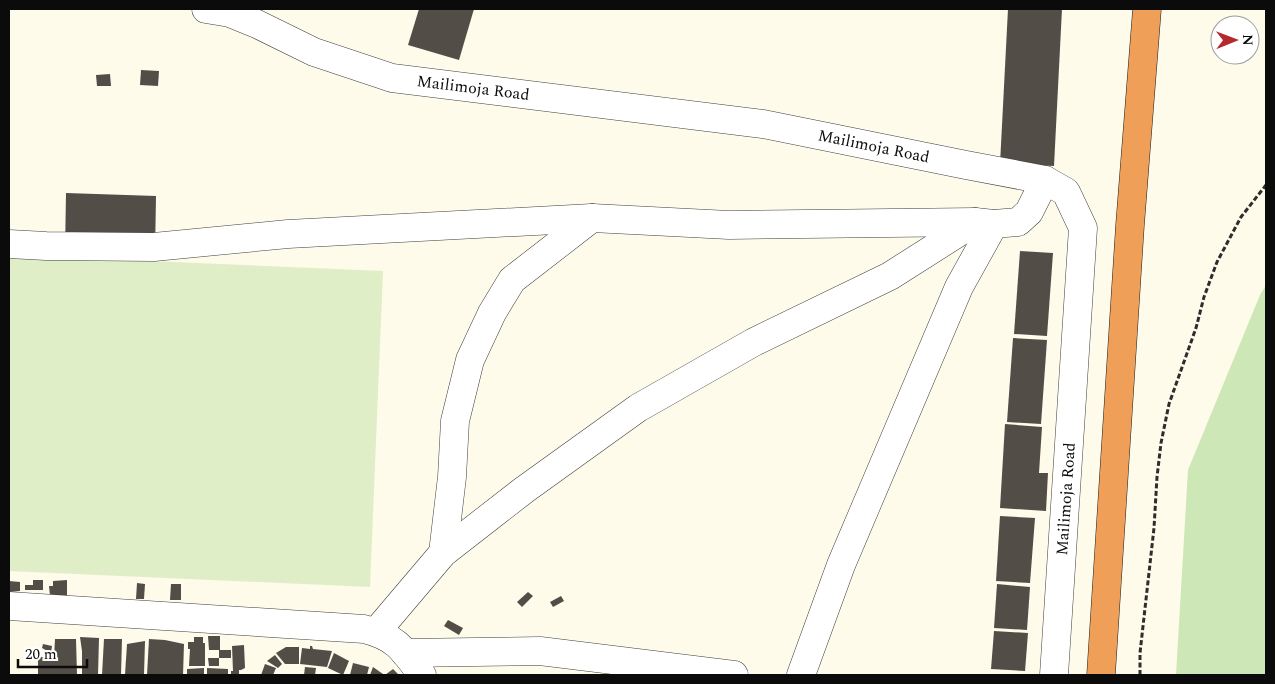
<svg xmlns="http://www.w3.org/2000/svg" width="1275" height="684" font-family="Spectral,serif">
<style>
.green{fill:#cee7b6}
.pitch{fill:#e0eec7}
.building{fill:#534d48}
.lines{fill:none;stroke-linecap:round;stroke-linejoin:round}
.minor-casing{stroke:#3e3e3e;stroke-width:29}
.highway-casing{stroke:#1c1c1c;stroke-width:29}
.path{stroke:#2d2d2d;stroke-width:3;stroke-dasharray:5 2.5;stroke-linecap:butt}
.minor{stroke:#fff;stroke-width:28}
.highway{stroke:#ef9f57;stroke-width:28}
.labels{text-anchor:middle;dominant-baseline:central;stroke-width:5;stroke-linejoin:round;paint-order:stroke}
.street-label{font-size:16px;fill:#0b0b0b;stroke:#fff}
</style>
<rect width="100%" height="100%" fill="#fefbea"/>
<path class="green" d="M1266,285v390h-90l12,-205 72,-175z"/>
<path class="pitch" d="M9,255l374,16 -13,316 -361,-16z"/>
<g class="building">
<path d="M419,9h55l-15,51 -51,-15z"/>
<path d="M1008,9h54l-8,157 -54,-2z"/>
<path d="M141,70l18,1 -1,15 -18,-1z"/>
<path d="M110,74l1,12h-14l-1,-11z"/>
<path d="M66,193l90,3 -1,58 -90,-2z"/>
<path d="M1020,251l33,2 -6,83 -33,-2z"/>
<path d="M1013,338l34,2 -6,84 -34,-2z"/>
<path d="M1005,424l37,3 -3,46h9l-2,38 -46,-3z"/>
<path d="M1000,516l35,2 -5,65 -34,-2z"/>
<path d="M33,580h10v10h-18v-5h8z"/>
<path d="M67,580v16h-17l-1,-10h4v-5z"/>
<path d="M9,581l11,1v9l-11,1z"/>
<path d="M137,583l8,1 -1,15h-8z"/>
<path d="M171,584h10v16h-11z"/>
<path d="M997,584l33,3 -3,43 -33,-2z"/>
<path d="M528,592l5,4 -11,11 -5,-5z"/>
<path d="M561,596l3,5 -11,6 -3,-5z"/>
<path d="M448,620l15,8 -4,7 -15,-9z"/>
<path d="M994,631l34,2 -3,38 -34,-2z"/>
<path d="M208,636h12v14h-11z"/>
<path d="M80,637l19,1 -1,37h-16v-24z"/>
<path d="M194,637h9v6h2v23h-16l1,-17h-2v-7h6z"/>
<path d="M55,639h21l1,36h-39v-18h16z"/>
<path d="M104,639h18l-1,36h-19z"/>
<path d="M149,639l16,1 19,4 -1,31h-36z"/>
<path d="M145,641l-1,34h-19l2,-31z"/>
<path d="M43,644l9,2 -1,7 -9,-5z"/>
<path d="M244,645l1,23 -4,2h-2v5h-8v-4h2l-1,-25z"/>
<path d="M310,646h2l1,3 19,2 -5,16 -27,-3 2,-16 8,1z"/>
<path d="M286,647h13v17h-14l-9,-11z"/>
<rect x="219" y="650" width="12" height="8"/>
<path d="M334,653l15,8 -6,14 -15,-7z"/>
<path d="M275,655l7,9 -4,4 -11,-7z"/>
<path d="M208,658h11v8h-10z"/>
<path d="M353,663l16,4 -2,8h-17z"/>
<path d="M265,664l11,4 -3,7h-12z"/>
<path d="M305,667l11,1 -1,7h-11z"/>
<path d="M373,667l10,7v1h-13z"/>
<path d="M204,668v7h-17v-6z"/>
<path d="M207,668l21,1v6h-21z"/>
<path d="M393,669l6,6h-14z"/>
</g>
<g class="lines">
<g class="minor-casing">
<g id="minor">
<path id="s1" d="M206,9l24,4 27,11 57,28 78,26 371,46 203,41 79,15 21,12 17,36 -29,447"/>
<path d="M9,244l37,2 108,1 134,-13 304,-16 137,7 246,-3"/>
<path d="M443,553l9,-76 3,-56 15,-61 22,-47 20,-33 80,-62"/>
<path d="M9,606l355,23c32,8 39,20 58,46"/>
<path d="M376,632l67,-79 81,-63 114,-82 116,-66 136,-66 85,-54 19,2 24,-2 11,-10 16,-32"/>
<path d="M405,653l135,-2 194,24"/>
<path d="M801,675l40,-110 118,-278 35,-63"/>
</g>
</g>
<g class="highway-casing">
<path id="highway" d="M1101,675l29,-450 17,-216"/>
</g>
<path class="path" d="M1140,675v-22l14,-125 3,-51 4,-34 8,-39 27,-76 8,-31 13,-35 24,-45 25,-32"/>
<use href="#minor" class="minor"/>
<use href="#highway" class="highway"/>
</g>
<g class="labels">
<g class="street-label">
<text stroke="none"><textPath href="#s1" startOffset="281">Mailimoja Road</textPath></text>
<text stroke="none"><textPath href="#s1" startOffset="686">Mailimoja Road</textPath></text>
<text transform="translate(1066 499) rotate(-86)">Mailimoja Road</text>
</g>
</g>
<rect width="1275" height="684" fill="none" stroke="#0b0b0b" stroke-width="20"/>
<g transform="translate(1235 40) rotate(89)"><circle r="24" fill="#ffffff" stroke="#9d9d9d"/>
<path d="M0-4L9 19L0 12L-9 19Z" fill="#b5292d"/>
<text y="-8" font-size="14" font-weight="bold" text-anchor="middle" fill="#0b0b0b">N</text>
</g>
<path d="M18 659v8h69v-8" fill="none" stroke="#0b0b0b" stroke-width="2.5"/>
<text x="25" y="659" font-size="15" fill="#0b0b0b" stroke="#ffffff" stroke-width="4" paint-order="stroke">20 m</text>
</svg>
